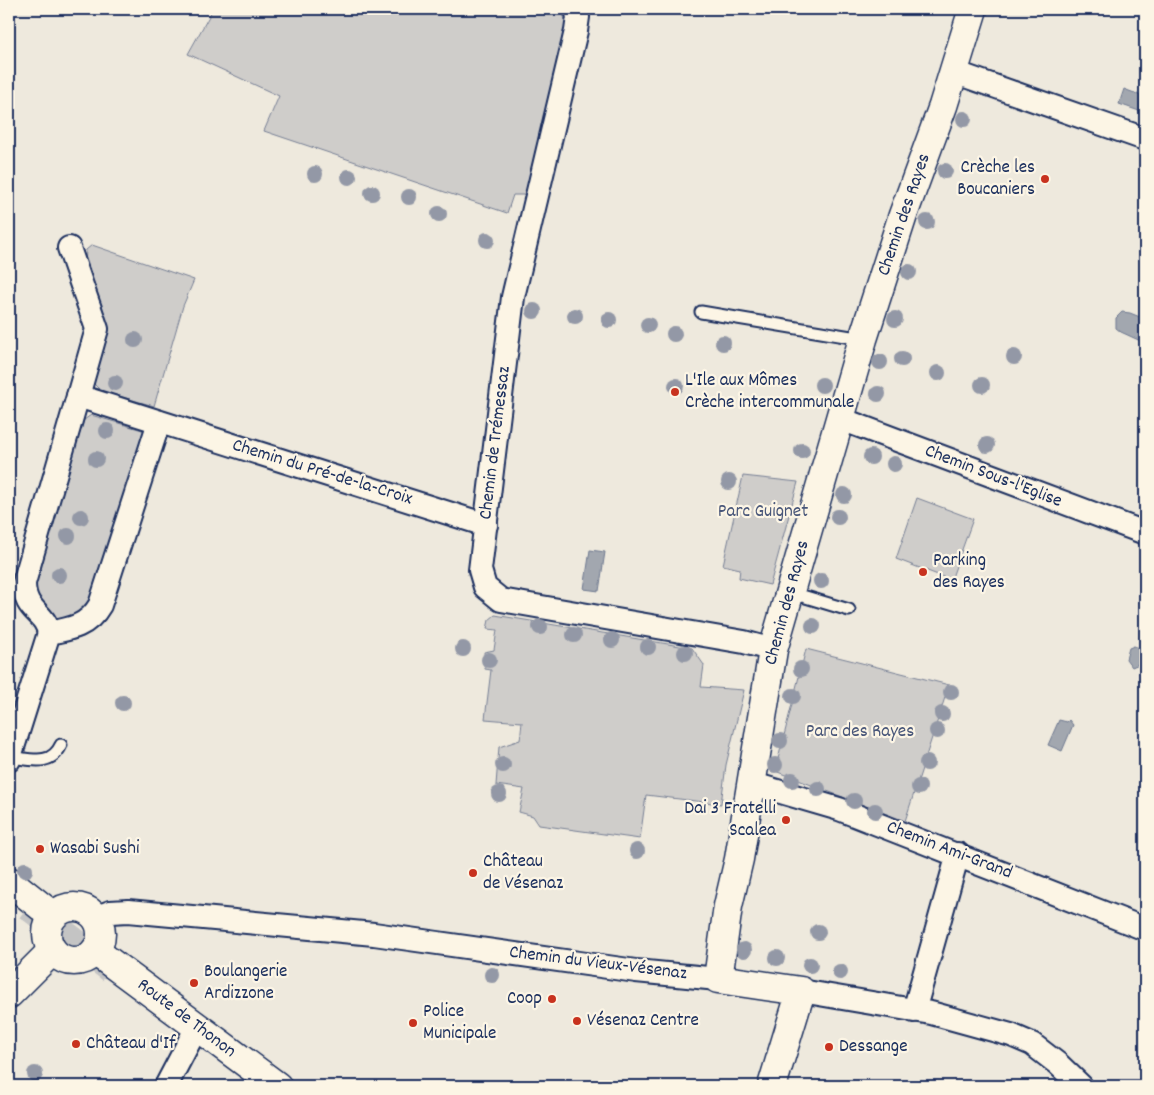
<svg xmlns="http://www.w3.org/2000/svg" width="1154" height="1095" font-family="Dekko,sans-serif">
<style>
.green{fill:#cfcdca;stroke:#757e94}
.water{fill:#a2a7af;stroke:#6c778f}
.lines{fill:none;stroke-linecap:round;stroke-linejoin:round}
.primary-tunnel{stroke:#c4c4c4;stroke-width:28;stroke-dasharray:28 14;stroke-linecap:butt}
.service-casing{stroke:#1b2f5e;stroke-width:15}
.minor-casing{stroke:#1b2f5e;stroke-width:26}
.tertiary-casing{stroke:#1b2f5e;stroke-width:31}
.secondary-casing{stroke:#1b2f5e;stroke-width:31}
.service{stroke:#fcf5e5;stroke-width:11}
.minor{stroke:#fcf5e5;stroke-width:22}
.tertiary{stroke:#fcf5e5;stroke-width:28}
.secondary{stroke:#fcf5e5;stroke-width:28}
.tree{fill:#9398a6}
.poi-dot{fill:#c8321e;stroke:#fcf5e5;stroke-width:2}
.labels{text-anchor:middle;dominant-baseline:central;stroke-width:4.5;stroke-linejoin:round;paint-order:stroke}
.poi-label{font-size:19px;fill:#1b2f5e;stroke:#fcf5e5;text-anchor:start}
.street-label{font-size:19px;fill:#1b2f5e;stroke:#fcf5e5}
.park-label{font-size:19px;fill:#485679;stroke:#fcf5e5}
</style>
<rect width="100%" height="100%" fill="#eee9dd"/>
<filter id="ink" filterUnits="userSpaceOnUse"><feTurbulence type="fractalNoise" baseFrequency=".02" numOctaves="2"/><feDisplacementMap in="SourceGraphic" scale="10" xChannelSelector="R" yChannelSelector="G"/><feConvolveMatrix kernelMatrix="1 2 1 2 8 2 1 2 1" color-interpolation-filters="sRGB"/></filter>
<g filter="url(#ink)">
<g class="green">
<path d="M213,9h348l5,13 -40,169 -3,4h-10l-6,18 -243,-82 15,-35 -91,-42z"/>
<path d="M92,245l102,35 -11,26 -29,100 -53,-15 -8,-8 -8,-118 1,-15z"/>
<path d="M91,415l58,17 -60,179 -33,14 -24,-37 1,-7 51,-161z"/>
<path d="M743,476l55,6 -28,103 -31,-7 1,-9 -17,-4z"/>
<path d="M917,498l56,21 -22,61 -55,-21z"/>
<path d="M495,615l197,33 12,17 -3,22 43,3 -18,75 -5,39 -75,-9 -6,44 -101,-14 -6,-9 -14,-4 5,-23 -28,-4 3,-38 21,-7 2,-18 -37,-3 6,-49 -6,-1 -1,-17 10,-2 3,-20 -10,-1 2,-9z"/>
<path d="M806,649l143,36 -44,136 -130,-50z"/>
</g>
<g class="water">
<path d="M1124,89l21,8v16l-26,-9z"/>
<path d="M1122,312l8,1 15,6v24l-24,-11 -5,-4v-10z"/>
<path d="M590,550l15,2 -6,39 -15,-2z"/>
<path d="M1134,646l11,4v17l-6,-3 -7,3 -6,-8 3,-11z"/>
<path d="M1059,720l8,2 2,-2 4,5 -11,26 -14,-6z"/>
</g>
<g class="lines">
<path class="primary-tunnel" d="M28,906l83,63"/>
<g class="service-casing">
<g id="service">
<path d="M701,312l162,27"/>
<path d="M789,592l60,18"/>
<path d="M11,757c19,2 40,10 50,-12"/>
</g>
</g>
<g class="minor-casing">
<g id="minor">
<path d="M576,9l2,8 -2,14 -63,266 -33,273 5,17 16,13 243,42 29,8"/>
<path d="M954,72l191,67"/>
<path d="M69,248l28,81 -19,67 408,129"/>
<path d="M841,419l304,114"/>
<path d="M49,633c-4,-22 -25,-21 -25,-50l54,-187"/>
<path d="M9,760l40,-127c22,-4 39,-7 51,-28l59,-183"/>
<path d="M750,783l89,26 306,120"/>
<path d="M95,918l15,-6 18,-1 246,23 262,37 82,8"/>
<path d="M801,991l130,22 80,22 21,9 26,20 23,22"/>
<path d="M914,1011l44,-157"/>
<path d="M166,1086l31,-59"/>
</g>
</g>
<g class="tertiary-casing">
<g id="tertiary">
<path d="M9,881l44,35"/>
<path d="M772,1086l29,-95 -83,-12 10,-73 11,-47 34,-209 90,-311 40,-124 40,-109 30,-97"/>
</g>
</g>
<g class="secondary-casing">
<g id="secondary">
<circle cx="74" cy="934" r="27"/>
<path d="M95,951l182,135"/>
<path d="M9,994l43,-43"/>
</g>
</g>
<use href="#service" class="service"/>
<use href="#minor" class="minor"/>
<use href="#tertiary" class="tertiary"/>
<use href="#secondary" class="secondary"/>
</g>
<g class="tree">
<circle cx="964" cy="119" r="8"/>
<circle cx="945" cy="171" r="8"/>
<circle cx="315" cy="174" r="8"/>
<circle cx="349" cy="177" r="8"/>
<circle cx="372" cy="193" r="8"/>
<circle cx="409" cy="197" r="8"/>
<circle cx="439" cy="214" r="8"/>
<circle cx="927" cy="222" r="8"/>
<circle cx="487" cy="240" r="8"/>
<circle cx="909" cy="272" r="8"/>
<circle cx="534" cy="311" r="8"/>
<circle cx="575" cy="316" r="8"/>
<circle cx="895" cy="319" r="8"/>
<circle cx="609" cy="320" r="8"/>
<circle cx="648" cy="325" r="8"/>
<circle cx="674" cy="334" r="8"/>
<circle cx="135" cy="340" r="8"/>
<circle cx="723" cy="343" r="8"/>
<circle cx="1014" cy="357" r="8"/>
<circle cx="902" cy="359" r="8"/>
<circle cx="880" cy="362" r="8"/>
<circle cx="938" cy="373" r="8"/>
<circle cx="115" cy="383" r="8"/>
<circle cx="822" cy="385" r="8"/>
<circle cx="982" cy="385" r="8"/>
<circle cx="676" cy="386" r="8"/>
<circle cx="878" cy="394" r="8"/>
<circle cx="107" cy="431" r="8"/>
<circle cx="987" cy="445" r="8"/>
<circle cx="802" cy="451" r="8"/>
<circle cx="871" cy="457" r="8"/>
<circle cx="96" cy="459" r="8"/>
<circle cx="894" cy="464" r="8"/>
<circle cx="729" cy="482" r="8"/>
<circle cx="844" cy="495" r="8"/>
<circle cx="81" cy="517" r="8"/>
<circle cx="838" cy="517" r="8"/>
<circle cx="68" cy="536" r="8"/>
<circle cx="59" cy="575" r="8"/>
<circle cx="821" cy="581" r="8"/>
<circle cx="813" cy="626" r="8"/>
<circle cx="540" cy="627" r="8"/>
<circle cx="574" cy="635" r="8"/>
<circle cx="612" cy="640" r="8"/>
<circle cx="648" cy="647" r="8"/>
<circle cx="463" cy="649" r="8"/>
<circle cx="685" cy="653" r="8"/>
<circle cx="489" cy="660" r="8"/>
<circle cx="801" cy="669" r="8"/>
<circle cx="951" cy="692" r="8"/>
<circle cx="793" cy="696" r="8"/>
<circle cx="123" cy="703" r="8"/>
<circle cx="942" cy="714" r="8"/>
<circle cx="937" cy="731" r="8"/>
<circle cx="780" cy="741" r="8"/>
<circle cx="927" cy="763" r="8"/>
<circle cx="503" cy="765" r="8"/>
<circle cx="775" cy="765" r="8"/>
<circle cx="792" cy="780" r="8"/>
<circle cx="919" cy="787" r="8"/>
<circle cx="818" cy="789" r="8"/>
<circle cx="499" cy="794" r="8"/>
<circle cx="854" cy="801" r="8"/>
<circle cx="875" cy="811" r="8"/>
<circle cx="637" cy="851" r="8"/>
<circle cx="25" cy="870" r="8"/>
<circle cx="818" cy="932" r="8"/>
<circle cx="744" cy="950" r="8"/>
<circle cx="777" cy="958" r="8"/>
<circle cx="810" cy="965" r="8"/>
<circle cx="840" cy="972" r="8"/>
<circle cx="492" cy="975" r="8"/>
<circle cx="35" cy="1074" r="8"/>
</g>
</g>
<g class="poi-dot">
<circle cx="1045" cy="179" r="5"/>
<circle cx="675" cy="392" r="5"/>
<circle cx="923" cy="572" r="5"/>
<circle cx="786" cy="820" r="5"/>
<circle cx="40" cy="849" r="5"/>
<circle cx="473" cy="873" r="5"/>
<circle cx="194" cy="983" r="5"/>
<circle cx="552" cy="999" r="5"/>
<circle cx="577" cy="1021" r="5"/>
<circle cx="413" cy="1023" r="5"/>
<circle cx="76" cy="1044" r="5"/>
<circle cx="829" cy="1047" r="5"/>
</g>
<g class="labels">
<g class="poi-label">
<text x="1035" y="168" text-anchor="end">Crèche les<tspan x="1035" dy="22">Boucaniers</tspan></text>
<text x="685" y="381">L'Ile aux Mômes<tspan x="685" dy="22">Crèche intercommunale</tspan></text>
<text x="933" y="561">Parking<tspan x="933" dy="22">des Rayes</tspan></text>
<text x="776" y="809" text-anchor="end">Dai 3 Fratelli<tspan x="776" dy="22">Scalea</tspan></text>
<text x="50" y="849">Wasabi Sushi</text>
<text x="483" y="862">Château<tspan x="483" dy="22">de Vésenaz</tspan></text>
<text x="204" y="972">Boulangerie<tspan x="204" dy="22">Ardizzone</tspan></text>
<text x="542" y="999" text-anchor="end">Coop</text>
<text x="423" y="1012">Police<tspan x="423" dy="22">Municipale</tspan></text>
<text x="587" y="1021">Vésenaz Centre</text>
<text x="86" y="1044">Château d'If</text>
<text x="839" y="1047">Dessange</text>
</g>
<g class="street-label">
<text transform="translate(905 215) rotate(-71)">Chemin des Rayes</text>
<text transform="translate(496 443) rotate(-83)">Chemin de Trémessaz</text>
<text transform="translate(322 473) rotate(17)">Chemin du Pré-de-la-Croix</text>
<text transform="translate(993 477) rotate(21)">Chemin Sous-l'Eglise</text>
<text transform="translate(788 603) rotate(-75)">Chemin des Rayes</text>
<text transform="translate(949 851) rotate(21)">Chemin Ami-Grand</text>
<text transform="translate(598 964) rotate(7)">Chemin du Vieux-Vésenaz</text>
<text transform="translate(186 1019) rotate(37)">Route de Thonon</text>
</g>
<g class="park-label">
<text x="763" y="512">Parc Guignet</text>
<text x="860" y="732">Parc des Rayes</text>
</g>
</g>
<rect width="1154" height="1095" fill="none" stroke="#fcf5e5" stroke-width="30"/>
<rect x="15" y="15" width="1124" height="1065" fill="none" stroke="#1b2f5e" stroke-width="2" filter="url(#ink)"/>
</svg>
